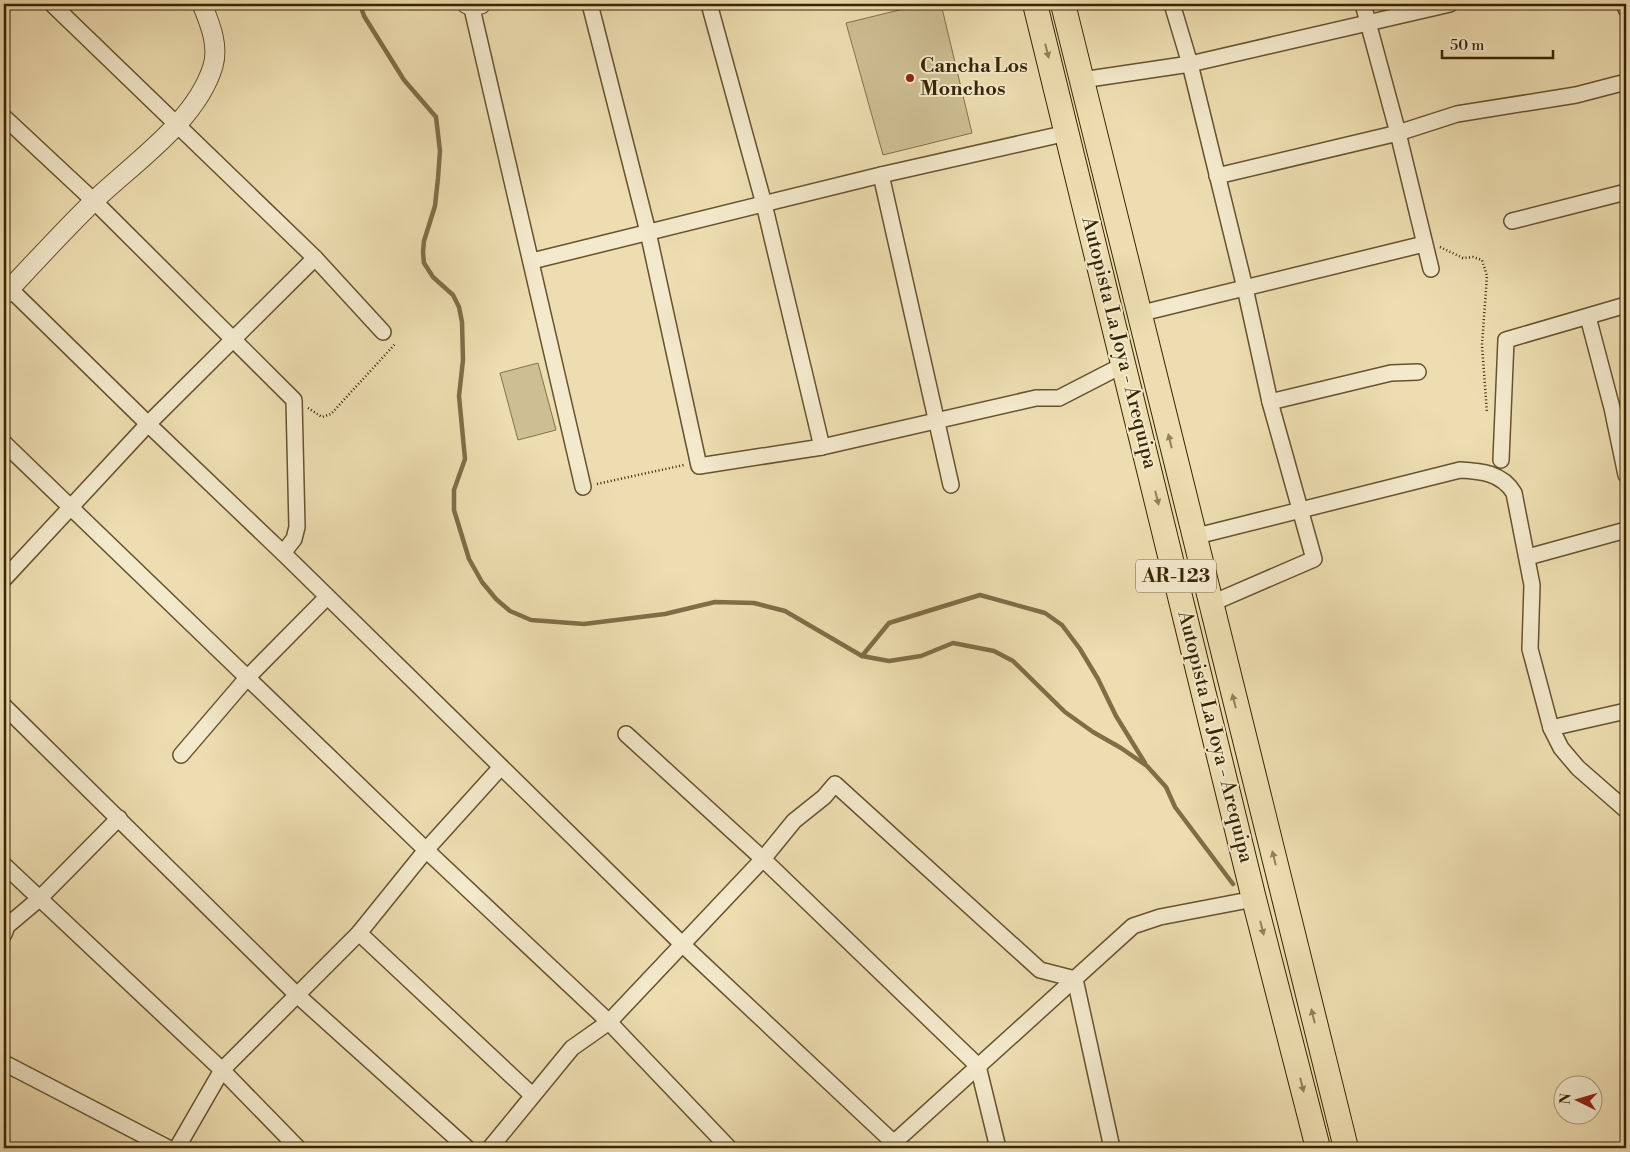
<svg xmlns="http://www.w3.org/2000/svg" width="1630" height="1152" font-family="'Libre Bodoni',serif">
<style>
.green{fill:#cebe93;stroke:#84724b}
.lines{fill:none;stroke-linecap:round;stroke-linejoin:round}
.stream{stroke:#806e47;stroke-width:4.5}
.minor-casing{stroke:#66532e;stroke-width:18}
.tertiary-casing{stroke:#66532e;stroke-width:21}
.primary-casing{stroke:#392503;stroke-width:26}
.path{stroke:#392503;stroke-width:2.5;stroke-dasharray:1 2.5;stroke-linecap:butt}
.minor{stroke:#f3e9cc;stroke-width:15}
.tertiary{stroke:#f3e9cc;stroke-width:19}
.primary{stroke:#edddb0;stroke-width:24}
.oneway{fill:#93815a}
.poi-dot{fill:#8f2418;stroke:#f3e9cc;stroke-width:2}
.labels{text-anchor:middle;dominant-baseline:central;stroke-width:4;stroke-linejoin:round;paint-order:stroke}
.shield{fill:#f3e9cc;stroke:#71603f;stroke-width:1}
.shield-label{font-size:19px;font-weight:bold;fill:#392503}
.poi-label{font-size:20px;font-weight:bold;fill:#392503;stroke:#f3e9cc;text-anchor:start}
.street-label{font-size:20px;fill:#392503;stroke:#f3e9cc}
</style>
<rect width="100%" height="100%" fill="#edddb0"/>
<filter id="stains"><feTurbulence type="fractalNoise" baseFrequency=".004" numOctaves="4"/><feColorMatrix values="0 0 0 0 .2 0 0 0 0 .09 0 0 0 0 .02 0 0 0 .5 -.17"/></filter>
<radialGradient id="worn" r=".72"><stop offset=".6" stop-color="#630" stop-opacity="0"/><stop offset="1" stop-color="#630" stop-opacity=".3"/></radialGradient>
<g class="green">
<path d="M924,4h17l31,129 -89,22 -37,-132z"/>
<path d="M538,363l18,67 -38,10 -18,-67z"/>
</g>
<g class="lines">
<g class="stream">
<path d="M360,4l4,12 40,64 32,37 4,34 -2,27 -3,28 -11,35 -1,11 1,11 9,14 20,18 6,12 3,15 1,38 -4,36 6,63 -11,31v20l15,49 13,23 14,17 14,12 21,9 53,4 81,-10 50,-12 39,1 31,8 77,45 27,5 32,-5 32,-13 41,8 19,10 52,51 28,20 28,16 26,18 19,21 9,20 58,77"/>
<path d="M862,656l27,-33 91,-28 65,18 17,12 18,24 18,30 18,37 29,47"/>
</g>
<g class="minor-casing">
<g id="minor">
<path d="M52,4l263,254 68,74"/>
<path d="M471,4l112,483"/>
<path d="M590,4l58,228 51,234 123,-19 214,-49h23l66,-34"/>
<path d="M709,4l55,200 58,243"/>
<path d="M1172,4l18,60 55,224 25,114 44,157 -104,45"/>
<path d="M1363,4l35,129 33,136"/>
<path d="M1625,4l1,5"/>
<path d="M1082,80l108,-16 260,-60"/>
<path d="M4,117l90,84 200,199 3,127 -3,12 -11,14"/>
<path d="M881,175l70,310"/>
<path d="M1217,176l181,-43 59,-19 119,-19 50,-13"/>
<path d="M1512,221l114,-29"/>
<path d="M532,261l349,-86 186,-42"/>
<path d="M4,283l144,141 135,129 400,392 211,198"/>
<path d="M1138,314l286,-70"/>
<path d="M1588,317l24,91 14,67"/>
<path d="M1270,402l121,-29 27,-1"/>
<path d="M4,443l422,407 183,172 120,126"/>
<path d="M1501,460l5,-120 120,-35"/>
<path d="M1193,537l267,-67c21,1 42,3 54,23l18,92 -2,64 21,79 10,20 17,20 48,42"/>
<path d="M1528,557l98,-27"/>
<path d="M4,579l144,-155 167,-166"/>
<path d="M4,706l292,288 171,154"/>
<path d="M1551,728l75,-17"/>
<path d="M626,734l137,125 215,207 20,82"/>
<path d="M181,755l66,-77 80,-81"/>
<path d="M4,865l218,205 76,78"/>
<path d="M359,933l173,162"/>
<path d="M4,934l3,-8 32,-27 80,-81"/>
<path d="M4,1063l164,85"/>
<path d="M177,1148l45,-78 137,-137 67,-83 75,-83"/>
<path d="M490,1148l82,-100 37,-26 154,-163 31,-38 30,-24 11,-13 205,186 35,9 37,169"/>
<path d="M888,1148l245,-222 27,-9 94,-18"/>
</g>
</g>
<g class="tertiary-casing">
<g id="tertiary">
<path d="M467,4l5,2 9,-2"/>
<path d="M4,295c30,-32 60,-65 92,-96 39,-37 101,-79 117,-133 6,-21 -3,-42 -11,-62"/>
</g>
</g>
<g class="primary-casing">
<g id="primary">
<path d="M1035,4l219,895 64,249"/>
<path d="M1063,4l283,1144"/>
</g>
</g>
<g class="path">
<path d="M1440,247l23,11 10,-1 9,3 5,16 -5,69 5,68"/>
<path d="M308,408l14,9 9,-3 64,-70"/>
<path d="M597,484l87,-19"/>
</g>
<use href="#minor" class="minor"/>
<use href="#tertiary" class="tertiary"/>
<use href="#primary" class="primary"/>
</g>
<defs><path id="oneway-solid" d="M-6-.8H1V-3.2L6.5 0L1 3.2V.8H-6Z" transform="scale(1.25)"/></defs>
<g class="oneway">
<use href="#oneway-solid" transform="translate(1047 51) rotate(76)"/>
<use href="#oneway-solid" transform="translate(1170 441) rotate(-104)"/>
<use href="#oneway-solid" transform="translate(1157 498) rotate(76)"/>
<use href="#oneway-solid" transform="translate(1234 701) rotate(-104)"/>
<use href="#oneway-solid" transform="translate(1274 858) rotate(-104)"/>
<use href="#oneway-solid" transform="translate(1262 928) rotate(76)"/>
<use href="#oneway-solid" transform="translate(1313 1016) rotate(-104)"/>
<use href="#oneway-solid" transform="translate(1302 1085) rotate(76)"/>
</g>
<circle class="poi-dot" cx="910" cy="78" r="5"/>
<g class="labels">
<rect class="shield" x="1136" y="559.5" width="80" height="33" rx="4"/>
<g class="shield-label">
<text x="1176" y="576">AR-123</text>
</g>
<g class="poi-label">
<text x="920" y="66">Cancha Los<tspan x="920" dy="23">Monchos</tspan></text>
</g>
<g class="street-label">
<text transform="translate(1119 343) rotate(76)">Autopista La Joya - Arequipa</text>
<text transform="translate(1215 737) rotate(76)">Autopista La Joya - Arequipa</text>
</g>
</g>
<rect width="1630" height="1152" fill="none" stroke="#edddb0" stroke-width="20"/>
<rect x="5" y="5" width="1620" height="1142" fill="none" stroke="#392503" stroke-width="2.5"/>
<rect x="10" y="10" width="1610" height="1132" fill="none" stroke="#392503"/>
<g transform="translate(1578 1100) rotate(275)"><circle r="24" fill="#f3e9cc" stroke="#a99b7c"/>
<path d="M0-4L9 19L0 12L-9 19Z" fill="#8f2418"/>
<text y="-8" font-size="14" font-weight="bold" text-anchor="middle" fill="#392503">N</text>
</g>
<path d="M1442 50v8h111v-8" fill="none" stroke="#392503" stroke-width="2.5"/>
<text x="1450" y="50" font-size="15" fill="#392503" stroke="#f3e9cc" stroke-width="4" paint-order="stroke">50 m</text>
<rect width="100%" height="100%" filter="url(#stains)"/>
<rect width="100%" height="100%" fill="url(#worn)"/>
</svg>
